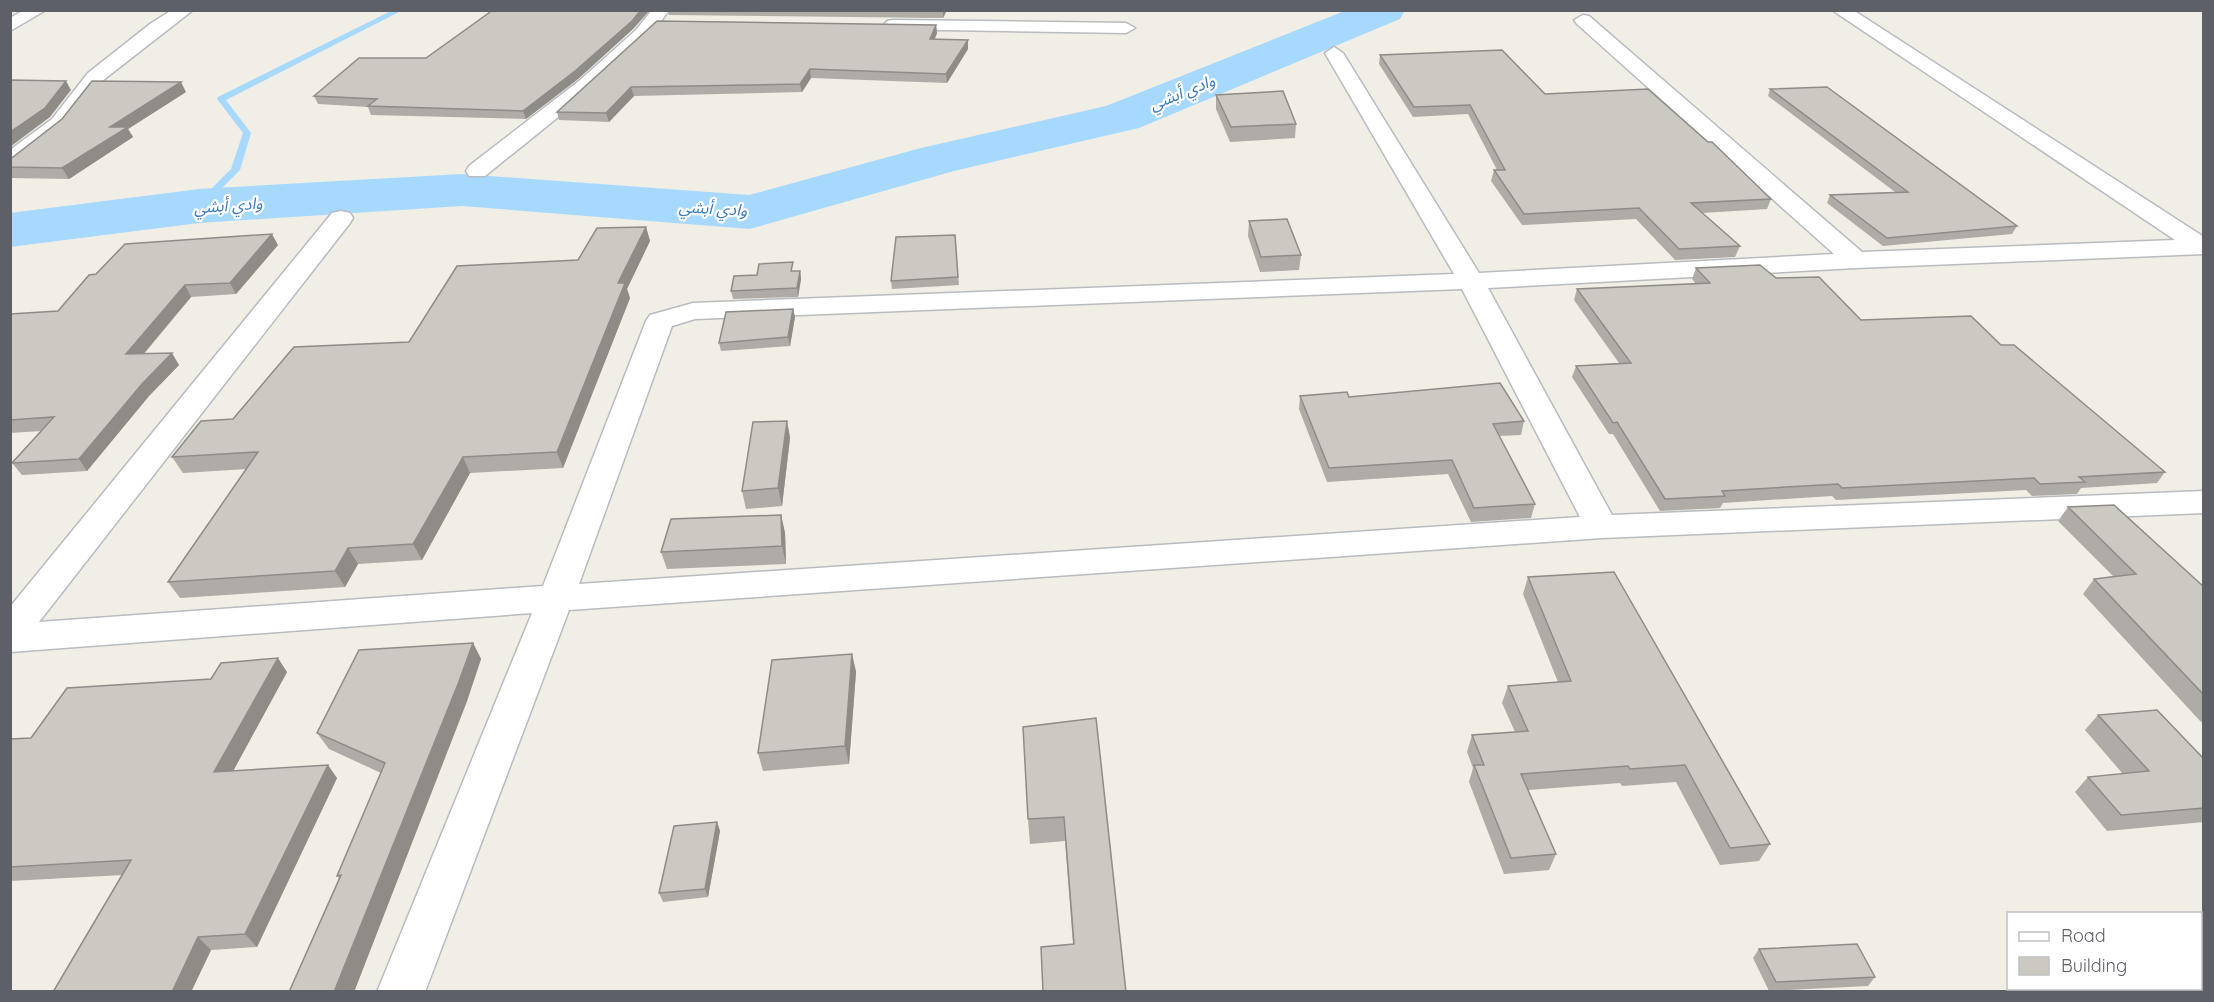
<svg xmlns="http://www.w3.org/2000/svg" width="2214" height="1002" font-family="Quicksand,'Noto Sans Arabic',sans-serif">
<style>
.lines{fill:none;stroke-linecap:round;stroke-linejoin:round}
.stream{fill:#a7d9ff;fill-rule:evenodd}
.river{fill:#a7d9ff;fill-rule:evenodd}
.minor-casing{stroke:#b8bbc0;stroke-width:3}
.minor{fill:#fff;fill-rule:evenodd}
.wall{fill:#afaca7}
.shaded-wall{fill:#8f8c88}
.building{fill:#ccc8c2;stroke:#8f8c88;stroke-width:1.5}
.labels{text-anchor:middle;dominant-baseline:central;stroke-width:4.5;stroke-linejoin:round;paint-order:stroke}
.far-water-label{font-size:16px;font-style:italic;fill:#3a79ba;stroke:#fff}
</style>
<rect width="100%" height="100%" fill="#f0eee5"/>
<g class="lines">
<path class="stream" d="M393,10h10l-177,90 25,33 -11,37 -38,38h-6v-4l35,-35 12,-36 -26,-34 1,-2z"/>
<path class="river" d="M1347,10h58l-5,9 -261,109 -185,43 -204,58 -288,-23 -263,17 -189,24v-34l189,-24 263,-15 287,21 172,-47 185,-42z"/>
<g class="minor-casing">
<g id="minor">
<path d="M24,10h22l-36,21v-13z"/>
<path d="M172,10h21l-91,71 -36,46 -48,39 -8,2v-18l42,-31 36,-46 62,-49z"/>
<path d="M652,10h17l-20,28 -56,51 -108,87h-16l-3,-5 3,-5 110,-85 57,-51z"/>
<path d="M1832,10h21l351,227v17l-348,14 -368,20 124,227 592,-24v22l-602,25 -1033,72 -144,382h-48l155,-379 -522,39v-45l322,-394 9,-2 9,2 3,5 -3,5 -311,399 504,-36 103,-265 4,-6 43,-12 761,-29 -129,-221 9,-6 9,6 136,220 355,-19 -257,-230 -3,-4 9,-5 6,1 273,236 313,-12zM1462,289l118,228 -1001,67 93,-258 23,-7z"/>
<path d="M893,20l233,3 9,5 -9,5 -239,-4 -3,-4 3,-4z"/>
</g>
</g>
<use href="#minor" class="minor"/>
</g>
<g class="wall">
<path d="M668,10h279l-4,8 -274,-3z"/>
<path d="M657,21l279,4 1,8 -2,6 33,10 -21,34 -136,-5 -9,14 -168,4 -25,26 -50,-2 -2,-8z"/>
<path d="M634,28l-56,51 -52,40 -155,-4 -3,-8 -50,-3 -4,-8 112,-38z"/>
<path d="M1380,55l165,39 226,105 -4,10 -65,4 38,33 -5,11 -60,3 -39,-41 -114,6 -31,-44 3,-11h3l-29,-56 -55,3 -34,-53z"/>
<path d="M1770,89l247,137 -5,8 -129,12 -56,-43 3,-8 65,-3 -127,-96z"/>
<path d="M186,92l-58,37 5,8 -64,42 -59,-1v-20z"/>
<path d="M1216,95l80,29 -1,14 -65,4 -14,-33z"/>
<path d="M1249,221l52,34 -2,15 -39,2 -12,-36z"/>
<path d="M646,227l4,14 -23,48 3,9 -67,170 -93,5 -48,87 -64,4 -13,23 -165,11 -12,-16 78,-113 -63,4 -11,-16 61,-38 176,-77z"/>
<path d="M955,235l4,50 -67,4 -1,-8z"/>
<path d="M278,245l-42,49 -45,3 -47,57 35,11 -30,31 -62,75 -65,4 -10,-12 30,-32 -32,2v-119l48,-3z"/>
<path d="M1696,268l80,10 85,42 140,25 164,127 -8,11 -76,5 -4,6 -45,2 -6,-6 -190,10 -4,-4 -109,7 -3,5 -60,3 -47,-77h-4l-37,-57 4,-11 43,-3 -45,-63 3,-11 119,-5 -4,-5z"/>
<path d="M794,271h6l1,8 -3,18 -65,2 -2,-8 26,-16z"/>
<path d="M793,309l2,8 -5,29 -69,5 -2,-8z"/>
<path d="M1300,396l49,1 175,24 -3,14 -22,1 36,68 -4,14 -60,4 -23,-48 -121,8 -28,-73z"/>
<path d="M787,421l3,17 -8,68 -36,3 -4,-18z"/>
<path d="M2068,507l136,80v134l-3,1 -118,-128 11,-15 19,-3 -55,-55z"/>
<path d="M781,515l4,18 1,31 -119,5 -6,-17z"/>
<path d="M1528,577l242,267 -11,17 -39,4 -44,-83 -54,4 -2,-3 -92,7 28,64 -7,16 -45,4 -35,-92 4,-14 -6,-16 5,-17 43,-3 -13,-29 6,-17 50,-4 -35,-88z"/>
<path d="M473,643l8,16 -14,42 -113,291h-65l50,-114 -2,-2 44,-103 -52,-24 -12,-16z"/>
<path d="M852,654l4,18 -7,92 -86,7 -5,-18z"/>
<path d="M287,672l-54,99 104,7 -80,169 -46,3 -20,42h-138l70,-117 -113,6v-142l21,-1 180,-59z"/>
<path d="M2098,715l106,44v63l-97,9 -32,-39 13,-15 35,-3 -38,-44z"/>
<path d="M1096,718l30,274 -53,-48 -8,-103 -35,3 -2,-25z"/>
<path d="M717,822l3,9 -12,66 -45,5 -4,-9z"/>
<path d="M1759,949l116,28 -7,9 -99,5 -16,-33z"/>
</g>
<g class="shaded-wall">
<path d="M641,10h9l-16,18 -56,51 -52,40 -3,-8z"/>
<path d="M943,10h4l-4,8z"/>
<path d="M936,25l1,8 -6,14 -1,-8z"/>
<path d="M968,40v9l-21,34 -1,-9z"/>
<path d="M810,69l1,9 -9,14 -2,-8z"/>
<path d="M66,81l5,9 -21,27 -40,30v-15z"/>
<path d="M181,82l5,10 -58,37 5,8 -64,42 -7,-11 48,-41z"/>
<path d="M631,87l3,9 -25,26 -3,-9z"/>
<path d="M646,227l4,14 -23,48 3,9 -67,170 -6,-16 61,-169z"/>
<path d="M272,234l6,11 -42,49 -6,-11z"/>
<path d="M800,271l1,8 -3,18 -1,-9z"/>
<path d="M185,285l6,12 -58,69 -7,-12z"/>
<path d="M793,309l2,8 -5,29 -2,-9z"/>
<path d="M172,353l7,12 -30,31 -62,75 -8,-12 63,-75z"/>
<path d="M787,421l3,17 -8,68 -4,-18z"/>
<path d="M463,457l7,16 -48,87 -9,-16z"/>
<path d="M781,515l4,18 1,31 -4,-18z"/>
<path d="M348,548l10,16 -13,23 -10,-16z"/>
<path d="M473,643l8,16 -14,42 -113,291h-20z"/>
<path d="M852,654l4,18 -7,92 -4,-18z"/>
<path d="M278,658l9,14 -62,114 -11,-14z"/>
<path d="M328,765l9,13 -80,169 -12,-13z"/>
<path d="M717,822l3,9 -12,66 -3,-8z"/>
<path d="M198,937l13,13 -20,42h-19z"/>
</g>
<g class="building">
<path d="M493,10h148l-9,11 -57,50 -52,40 -155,-5 9,-7 -63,-3 45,-38h67z"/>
<path d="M657,21l279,4 -6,14 38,1 -22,34 -136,-5 -10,15 -169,3 -25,26 -49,-1z"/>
<path d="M1502,50l43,44 103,-5 60,53h4l59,57 -80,4 49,43 -61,3 -40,-41 -115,6 -30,-44h11l-35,-65 -56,2 -34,-52z"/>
<path d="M10,80l56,1 -21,27 -35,24z"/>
<path d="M92,81l89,1 -71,45h18l-66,41 -52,-1v-9l3,-1 49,-38z"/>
<path d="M1827,87l190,139 -130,12 -57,-43 78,-3 -138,-103z"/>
<path d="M1283,91l13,33 -65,3 -15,-32z"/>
<path d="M1287,219l14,36 -40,2 -12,-36z"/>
<path d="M646,227l-28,56h7l-68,169 -94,5 -50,87 -65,4 -13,23 -167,11 90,-130 -86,5 29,-36 32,-2 61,-72 115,-5 48,-76 121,-6 19,-32z"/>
<path d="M272,234l-42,49 -45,2 -59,69 46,-1 -30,31 -63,75 -67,4 42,-46 -44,3v-106l48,-3 31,-36 7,-1 29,-30z"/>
<path d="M955,235l3,42 -67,4 5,-44z"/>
<path d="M793,262l-2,9h9l-3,17 -66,3 3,-15 23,-1 2,-11z"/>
<path d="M1760,265l16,13 43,-1 42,43 110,-4 30,29h13l151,127 -86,5 6,5 -45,2 -6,-6 -192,10 -4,-4 -116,7 3,5 -60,3 -48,-77 -4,1 -37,-57 55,-3 -54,-74 133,-6 -14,-15z"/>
<path d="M793,309l-5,28 -69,6 7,-31z"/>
<path d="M1500,383l24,38 -31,3 42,80 -61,4 -22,-48 -123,8 -29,-72 47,-4 2,5z"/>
<path d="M787,421l-9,67 -36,3 11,-69z"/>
<path d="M2114,505l90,82v108l-110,-116 42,-5 -68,-67z"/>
<path d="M781,515l1,31 -121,6 10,-33z"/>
<path d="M1614,572l156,272 -40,4 -45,-83 -55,4 -2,-3 -107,8 35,80 -45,4 -37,-93h10l-12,-30 56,-4 -20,-45 63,-5 -43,-104z"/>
<path d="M473,643l-15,41 -124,308h-45l52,-117 -4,1 48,-113 -68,-30 42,-83z"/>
<path d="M852,654l-7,92 -87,7 14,-93z"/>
<path d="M278,658l-64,114 114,-7 -83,169 -47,3 -26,55h-119l78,-132 -121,7v-128l21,-1 36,-50 144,-9 10,-16z"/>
<path d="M2157,710l47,49v49l-83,7 -33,-38 61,-6 -51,-56z"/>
<path d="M1096,718l30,274h-83l-2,-45 33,-3 -10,-127 -36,2 -5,-92z"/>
<path d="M717,822l-12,67 -46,4 15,-67z"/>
<path d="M1857,944l18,33 -99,5 -17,-33z"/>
</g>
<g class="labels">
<g class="far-water-label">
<text transform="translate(1182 92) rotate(-22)">وادي أبشي</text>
<text transform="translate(228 205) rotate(-4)">وادي أبشي</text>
<text transform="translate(713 208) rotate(3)">وادي أبشي</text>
</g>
</g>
<rect width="2214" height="1002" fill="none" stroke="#5d6167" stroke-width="24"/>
<rect x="2007" y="912" width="195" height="78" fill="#ffffff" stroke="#bec0c2" stroke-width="1.5"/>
<rect x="2019" y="932" width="30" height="9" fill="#ffffff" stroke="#bec0c2" stroke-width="1.5"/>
<text x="2061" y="942" font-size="18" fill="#5d6167">Road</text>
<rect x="2019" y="957" width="30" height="18" fill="#ccc8c2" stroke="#bec0c2" stroke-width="1.5"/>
<text x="2061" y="972" font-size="18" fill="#5d6167">Building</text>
</svg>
